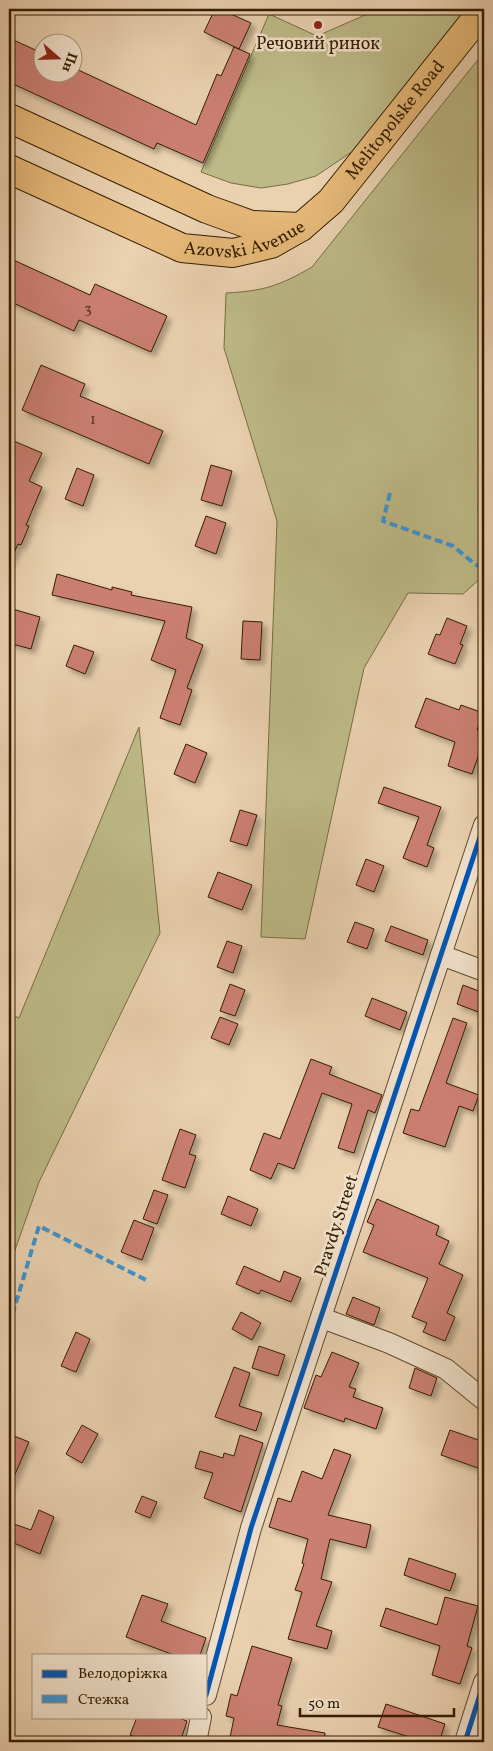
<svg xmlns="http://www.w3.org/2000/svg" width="493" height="1751" font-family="Vollkorn,serif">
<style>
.green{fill:#bdba87;stroke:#796c44}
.building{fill:#cb7f73;stroke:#351d00;filter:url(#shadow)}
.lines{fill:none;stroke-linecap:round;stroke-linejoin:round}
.street-casing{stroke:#624a2c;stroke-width:22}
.primary-casing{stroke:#351d00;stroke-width:30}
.street{stroke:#f1e1cc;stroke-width:20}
.primary{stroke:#e5b878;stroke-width:28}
.quiet{stroke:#3e94d0;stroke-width:4;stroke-dasharray:8 4;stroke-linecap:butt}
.cycleway-casing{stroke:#f1e1cc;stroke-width:8}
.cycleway{stroke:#0057b8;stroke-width:5}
.poi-dot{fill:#8f2418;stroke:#f1e1cc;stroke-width:2}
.labels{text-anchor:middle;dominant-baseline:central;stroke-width:5;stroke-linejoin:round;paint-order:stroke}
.number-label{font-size:15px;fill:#5a361d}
.poi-label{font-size:18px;fill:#351d00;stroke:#f1e1cc}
.street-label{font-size:18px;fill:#351d00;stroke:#f1e1cc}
</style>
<defs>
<filter id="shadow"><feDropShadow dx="4.5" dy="4.5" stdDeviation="2.5" flood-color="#0004"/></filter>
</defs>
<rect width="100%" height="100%" fill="#ead1b0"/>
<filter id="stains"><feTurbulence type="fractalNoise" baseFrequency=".004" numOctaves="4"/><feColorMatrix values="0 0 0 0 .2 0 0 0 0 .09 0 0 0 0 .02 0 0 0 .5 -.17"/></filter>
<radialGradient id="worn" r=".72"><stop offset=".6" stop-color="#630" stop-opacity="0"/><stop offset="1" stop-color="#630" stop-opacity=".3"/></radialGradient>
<g class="green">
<path d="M379,9h89l-112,140 -40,27 -28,8 -27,4 -30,-5 -30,-11 68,-158 48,22z"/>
<path d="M484,52v523l-21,19 -55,-1 -44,75 -59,271 -44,-2 16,-416 -53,-173 2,-55c38,-2 53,-7 86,-26z"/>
<path d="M139,727l21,206 -121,249 -30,85v-254l10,5z"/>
</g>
<g class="building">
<path d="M215,9h5l31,14 -12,26 -35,-17z"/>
<path d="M9,38l33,15v19h30v-5l124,58 21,-51 4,2 13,-29 16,7 -47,109 -46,-20 -3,6 -145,-67z"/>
<path d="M9,258l81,37 5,-11 72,32 -16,36 -72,-32 -5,11 -65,-30z"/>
<path d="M41,365l44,19 -5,12 83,35 -14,33 -127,-54z"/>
<path d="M9,439l33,14 -13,28 13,6 -16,38 3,1 -8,19 -3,-1 -9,20z"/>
<path d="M211,465l21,6 -10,35 -21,-6z"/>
<path d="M77,468l17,7 -11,31 -18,-7z"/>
<path d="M206,516l20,7 -10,31 -21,-8z"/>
<path d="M57,574l55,16v-3l20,5 -1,3 61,12 -6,31 17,7 -16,43 5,2 -12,35 -20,-7 16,-48 -25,-10 14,-39 -113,-26z"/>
<path d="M9,608l31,9 -9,32 -22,-6z"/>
<path d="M447,618l20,8 -7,18 3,1 -8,19 -27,-10 8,-20 4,1z"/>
<path d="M243,621l19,1 -2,38 -19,-1z"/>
<path d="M74,645l20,7 -9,22 -19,-8z"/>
<path d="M426,698l33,12 2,-5 22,8 -6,17 7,3v7l-12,34 -24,-8 7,-24 -40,-15z"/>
<path d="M186,744l21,9 -12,30 -21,-9z"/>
<path d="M384,787l57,20 -14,38 7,3 -7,19 -24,-9 16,-41 -41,-14z"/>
<path d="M240,810l17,5 -10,31 -17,-5z"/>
<path d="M366,859l18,7 -10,26 -18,-7z"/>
<path d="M218,872l34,13 -10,25 -34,-13z"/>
<path d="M355,922l19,7 -7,20 -20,-7z"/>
<path d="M391,926l37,14 -5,15 -38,-14z"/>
<path d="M227,941l15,5 -9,27 -16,-6z"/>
<path d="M230,984l15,6 -10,26 -15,-5z"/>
<path d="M463,985l21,8v21l-27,-10z"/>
<path d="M372,998l35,14 -7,18 -35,-14z"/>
<path d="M220,1017l18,7 -9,21 -18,-7z"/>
<path d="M453,1018l14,5 -21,60 33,12 -6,16 -14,-5 -14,41 -42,-14 8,-24 8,2z"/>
<path d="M311,1059l21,8 -3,7 53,21 -7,18 -7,-3 -14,43 -16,-5 14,-44 -30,-11 -28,76 -16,-6 -7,16 -21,-9 14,-37 16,6z"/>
<path d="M180,1129l16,6 -7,19 7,2 -11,32 -23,-8z"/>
<path d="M154,1190l14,5 -11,29 -14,-5z"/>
<path d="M228,1196l30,13 -7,17 -30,-12z"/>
<path d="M377,1199l62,27 -3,9 13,6 -10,23 24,11 -16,38 8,4 -10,24 -22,-9 4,-9 -15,-6 16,-39 -65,-26 11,-27 -7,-3z"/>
<path d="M134,1220l20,8 -12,32 -21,-8z"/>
<path d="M244,1266l36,16 4,-11 17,7 -10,24 -30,-12 -2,4 -23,-10z"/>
<path d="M353,1297l27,11 -6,17 -28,-11z"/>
<path d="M241,1312l20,11 -9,17 -20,-11z"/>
<path d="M76,1332l14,7 -14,33 -15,-6z"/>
<path d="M259,1346l26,9 -7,21 -26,-8z"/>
<path d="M332,1352l27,11 -10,24 7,2 -3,8 30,11 -7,21 -31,-11 -1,4 -40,-14 12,-33 5,2z"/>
<path d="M234,1367l16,6 -11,33 23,7 -6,18 -41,-14z"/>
<path d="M415,1368l22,10 -6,18 -22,-8z"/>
<path d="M82,1425l16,9 -16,29 -16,-9z"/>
<path d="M450,1430l34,12 -6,26 -37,-13z"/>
<path d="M9,1434l20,8 -20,46z"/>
<path d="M240,1435l23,8 -22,69 -37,-14 9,-25 -18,-5 5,-17 23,7 1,-5 10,3z"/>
<path d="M334,1449l17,6 -23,60 43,10 -5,23 -36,-9 -9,40 11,3 -16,44 16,5 -5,18 -39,-10 14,-47 -7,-2 9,-26 -2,-1 6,-24 -39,-12 9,-29 13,4 11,-31 20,8z"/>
<path d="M142,1496l15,6 -7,16 -15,-6z"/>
<path d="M39,1510l15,7 -14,37 -31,-13 5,-17 17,6z"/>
<path d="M409,1558l47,16 -6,17 -46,-16z"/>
<path d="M142,1595l26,9 -7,17 45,17 -6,17h-26l-48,-18z"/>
<path d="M445,1597l33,9 -11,40 5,2 -12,36 -28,-9 8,-29 -60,-20 6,-18 51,17z"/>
<path d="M252,1646l40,12 -14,47 4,1 -5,19 48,8 -1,9h-95l5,-24 -8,-2 5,-22 6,2z"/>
<path d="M386,1704l59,20 -6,18h-14l-47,-15z"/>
<path d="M137,1717h39l11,4 -7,21h-31l-19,-7z"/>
</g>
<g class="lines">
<g class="street-casing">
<g id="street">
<path d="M441,955l43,16"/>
<path d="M322,1318l67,25 57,26 38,31"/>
<path d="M206,1695l45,-167 233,-703"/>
<path d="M196,1742l5,-25"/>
<path d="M465,1742l19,-60"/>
</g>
</g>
<g class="primary-casing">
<g id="primary">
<path d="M9,118l198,91 44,16 50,2"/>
<path id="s1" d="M9,169l173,79 51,5 38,-9 30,-17 30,-26 153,-192"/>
</g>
</g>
<use href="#street" class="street"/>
<use href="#primary" class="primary"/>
<g class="quiet">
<path d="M390,493l-7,28 70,25 23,19 8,2"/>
<path d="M478,504l6,2"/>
<path d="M9,1326l30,-100 107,54"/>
</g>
<g class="cycleway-casing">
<g id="cycleway">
<path d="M206,1695l45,-167 233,-703"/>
<path d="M465,1742l19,-60"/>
</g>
</g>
<use href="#cycleway" class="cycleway"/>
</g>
<circle class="poi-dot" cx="318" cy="25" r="5"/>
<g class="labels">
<g class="number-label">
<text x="88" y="309">3</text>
<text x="93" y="420">1</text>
</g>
<g class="poi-label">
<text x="318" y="44">Речовий ринок</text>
</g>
<g class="street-label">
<text stroke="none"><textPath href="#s1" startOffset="458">Melitopolske Road</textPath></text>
<text stroke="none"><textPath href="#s1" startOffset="255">Azovski Avenue</textPath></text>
<text transform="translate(337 1226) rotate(-72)">Pravdy Street</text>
</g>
</g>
<rect width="493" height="1751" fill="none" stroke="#ead1b0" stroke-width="30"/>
<rect x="10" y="10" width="473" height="1731" fill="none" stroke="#351d00" stroke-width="2.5"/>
<rect x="15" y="15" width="463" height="1721" fill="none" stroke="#351d00"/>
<rect x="32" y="1654" width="175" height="65" fill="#f1e1cc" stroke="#a6937a"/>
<rect x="42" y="1670" width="25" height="8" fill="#0057b8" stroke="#a6937a"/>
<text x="78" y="1678" font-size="15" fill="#351d00">Велодоріжка</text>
<rect x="42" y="1695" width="25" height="8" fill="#3e94d0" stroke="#a6937a"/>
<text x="78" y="1704" font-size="15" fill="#351d00">Стежка</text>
<g transform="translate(58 58) rotate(110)"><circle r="24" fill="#f1e1cc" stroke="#a6937a"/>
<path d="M0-4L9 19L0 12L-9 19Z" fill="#8f2418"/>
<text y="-8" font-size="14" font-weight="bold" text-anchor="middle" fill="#351d00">Пн</text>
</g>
<path d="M300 1708v8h154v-8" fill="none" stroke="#351d00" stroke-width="2.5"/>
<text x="308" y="1708" font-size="15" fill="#351d00" stroke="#f1e1cc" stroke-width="4" paint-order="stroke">50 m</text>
<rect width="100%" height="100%" filter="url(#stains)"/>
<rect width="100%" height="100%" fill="url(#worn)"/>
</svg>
